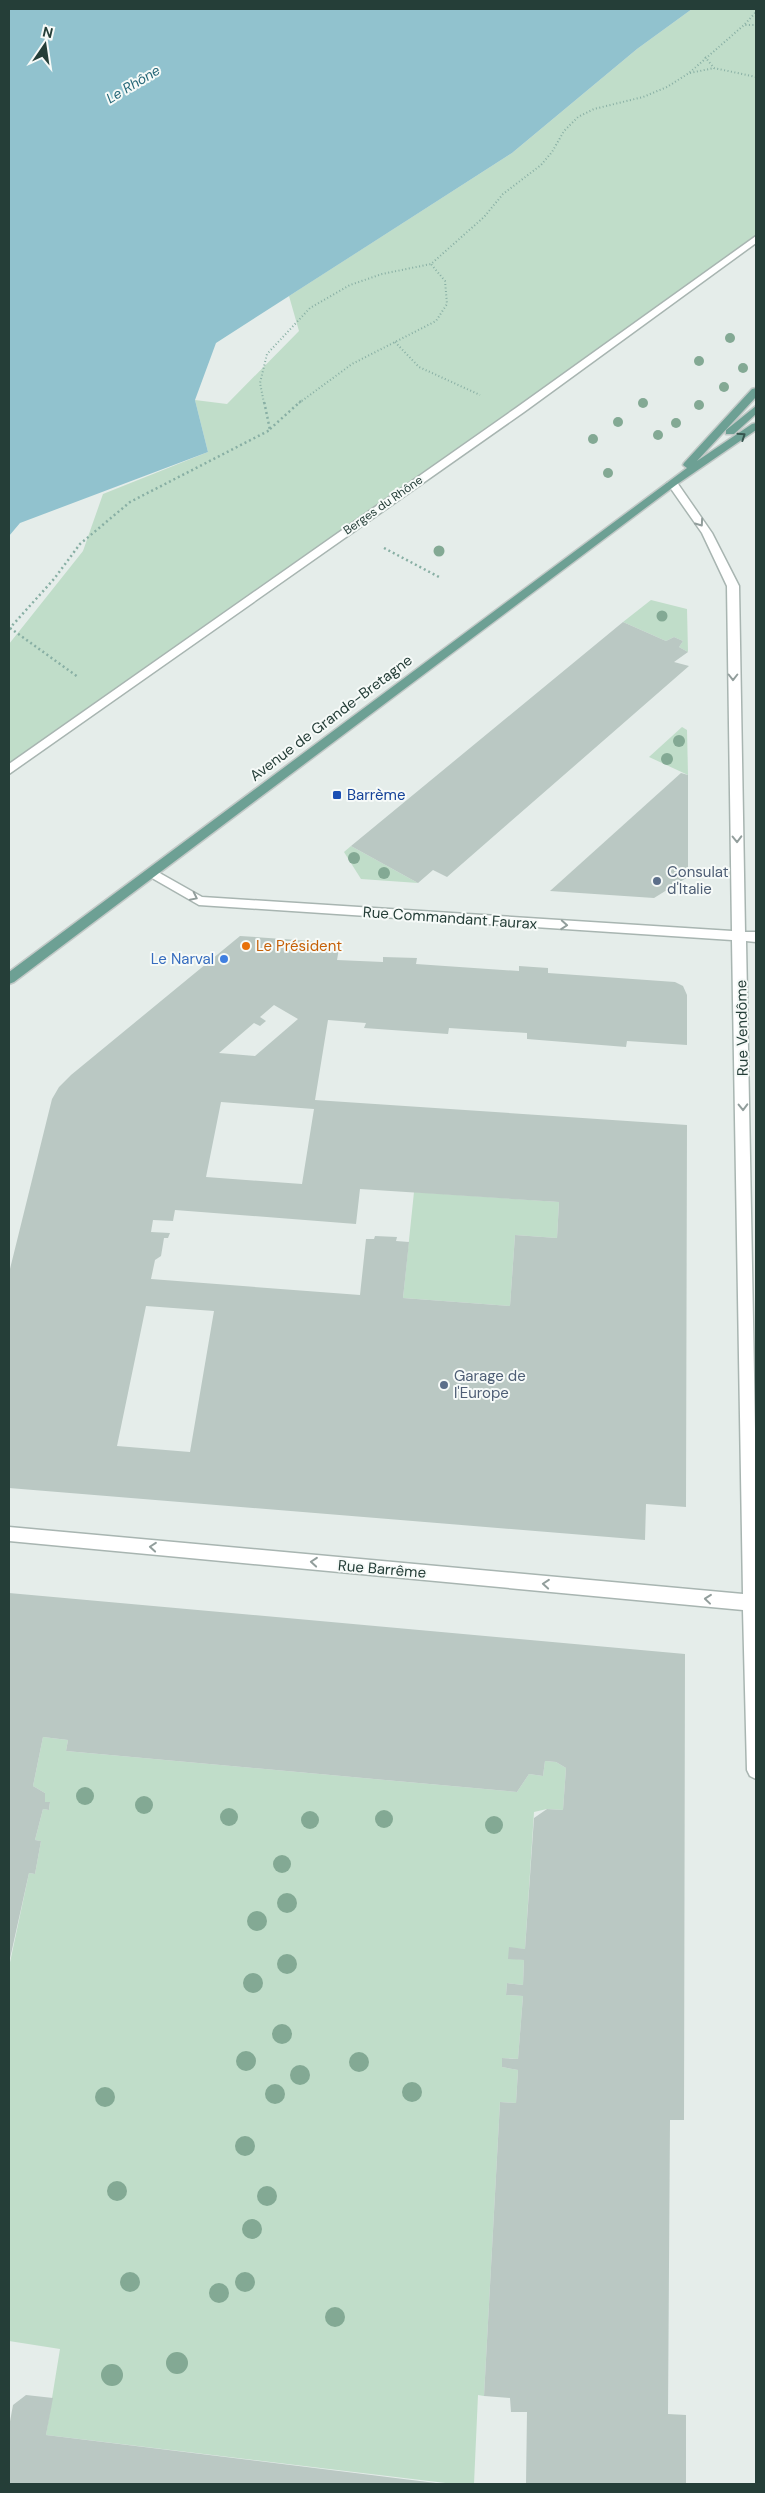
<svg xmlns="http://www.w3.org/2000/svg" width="765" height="2493" font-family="'DM Sans',sans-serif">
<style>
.green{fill:#c0ddc9}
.water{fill:#91c2ce}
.building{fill:#bac8c3;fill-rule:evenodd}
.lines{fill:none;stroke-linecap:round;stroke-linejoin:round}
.minor-casing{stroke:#a8b5b1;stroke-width:3}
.major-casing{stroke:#c2c9c7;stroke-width:3}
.path-far1{stroke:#88afa4;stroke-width:2;stroke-dasharray:1 2.5;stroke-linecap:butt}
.path{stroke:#88afa4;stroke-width:2.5;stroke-dasharray:2 3;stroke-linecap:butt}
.minor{fill:#fff;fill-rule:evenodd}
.major{fill:#6da094;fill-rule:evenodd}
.tree{fill:#83a994}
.oneway{stroke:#37564f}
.oneway2{stroke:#929e9c}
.transit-dot{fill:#1a4fb4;stroke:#f6faf8;stroke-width:2}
.service-dot{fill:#5c6f8a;stroke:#f6faf8;stroke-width:2}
.food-dot{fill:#e8710a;stroke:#f6faf8;stroke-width:2}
.shop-dot{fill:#3f7fe0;stroke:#f6faf8;stroke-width:2}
.labels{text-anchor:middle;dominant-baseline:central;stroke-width:4;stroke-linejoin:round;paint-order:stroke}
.far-street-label{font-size:12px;fill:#253e38;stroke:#f6faf8}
.far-water-label{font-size:14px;font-style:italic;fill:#236576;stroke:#f6faf8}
.street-label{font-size:15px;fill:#253e38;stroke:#f6faf8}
.transit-label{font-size:15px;fill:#164399;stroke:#f6faf8;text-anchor:start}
.service-label{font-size:15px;fill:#4e5e75;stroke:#f6faf8;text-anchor:start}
.food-label{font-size:15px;fill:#c56008;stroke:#f6faf8;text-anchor:start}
.shop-label{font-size:15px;fill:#366cbe;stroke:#f6faf8;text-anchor:end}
</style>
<rect width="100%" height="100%" fill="#e5edea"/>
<g class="green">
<path d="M692,9h64v230l-747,531v-126l74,-93 20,-57 105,-42 -13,-52 32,4 72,-73 -10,-35 223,-143 125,-104z"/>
<path d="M651,600l36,9 1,43 -9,-5 4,-6 -9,-4 -8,4 -43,-19z"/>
<path d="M682,727l5,3 1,45 -39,-18z"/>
<path d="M351,846l67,37 -57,-4 -17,-27z"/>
<path d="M414,1192l145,10 -2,36 -42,-3 -5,71 -107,-8z"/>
<path d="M43,1737l25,3 -2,11 451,41 12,-18 14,2 2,-15 11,1 10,6 -3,42 -16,-1 -13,3 -9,137 -16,-1v10l15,2 -1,25 -16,-2 -1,12 17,1 -5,63 -15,-1 -1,9 16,3 -2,33 -16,-1 -16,294 -6,-1 -4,89h-20l-408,-49 14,-86 -51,-8v-374l20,-94 6,1 6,-33 -6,-1 8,-31 6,1 1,-7 -5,-1v-9l-12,-7z"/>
</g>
<path class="water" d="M9,9h683l-55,40 -125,104 -296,190 -21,57 13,52 -188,71 -11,13z"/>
<g class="building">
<path d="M623,622l43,19 8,-4 9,4 -4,6 9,5 -14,10 15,4 -242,211 -14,-7 -15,13 -67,-37z"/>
<path d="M681,773l7,2v102l-34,21 -104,-7z"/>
<path d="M240,936l100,7 -3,17 46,2v-5l34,1 -1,6 103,7v-5l29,2v5l127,9 8,4 4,9v50l-60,-4 -1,6 -99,-8v-6l-78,-5 -1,6 -84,-6 2,-5 -38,-3 -13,80 372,25 -1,382 -40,-3 -1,36 -636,-52v-215l43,-174 7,-12 12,-12zM274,1005l24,14 -43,37 -36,-3 35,-30 6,3 6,-5 -6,-4zM221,1102l93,7 -12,75 -96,-7zM360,1189l199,13 -2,36 -42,-3 -5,71 -107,-8 6,-56 -13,-1 1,-4 -22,-1 -1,3h-8l-6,56 -209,-16 4,-19 6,-4 3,-18h4l2,-5 -19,-1 2,-12 20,1 2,-11 181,14zM146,1306l68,5 -24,141 -73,-6z"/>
<path d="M9,1593l676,61 -1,466h-14l-2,294 18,1v69h-160l1,-72h-16l-1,-14 -26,-2 16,-294 16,1 2,-33 -16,-3v-9l16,1 5,-63 -17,-1 1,-12 16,2 1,-25 -16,-1 1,-12 16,2 9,-131 13,-9 16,1 3,-42 -10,-6 -11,-1 -2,15 -14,-2 -12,18 -451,-41 2,-11 -25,-3 -10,49 12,7v9h5l-1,8 -6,-1 -8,31 6,1 -6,33 -6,-1 -20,90z"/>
<path d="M26,2395l27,3 -7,37 398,49h-435v-57l4,-22z"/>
</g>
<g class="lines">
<g class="minor-casing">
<g id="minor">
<path d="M756,236v7l-232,169 -515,362v-10l507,-356z"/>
<path d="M672,480l4,1 36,52 27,53 6,346h11v10l-10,-1 10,542v296l-6,-3 -3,-6 -4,-160 -734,-69v-14l734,67 -11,-654 -533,-35 -54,-31 1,-3h10l46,26 530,34 -5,-345 -25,-53 -35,-50z"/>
</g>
</g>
<g class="major-casing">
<g id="major">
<path d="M756,388v9l-59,64 55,-37 4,-1v7l-80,55 -662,497 -5,2v-12l678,-504 -4,-3 1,-2 68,-74z"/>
<path d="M756,406v8l-22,20h-8v-4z"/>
</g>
</g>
<g class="path-far1">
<path d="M745,24l11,-12"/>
<path d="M705,57l9,11 42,9"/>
<path d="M690,73l24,-5"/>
<path d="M395,342l24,25 61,28"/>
<path d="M264,403l-4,-20 7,-29 43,-46 40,-23 32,-11 49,-10 53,-47 19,-23 38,-29 11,-13 12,-21 14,-14 16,-8 49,-12 24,-10 22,-14 55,-48h12"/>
<path d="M299,403l53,-39 84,-43 11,-17 -2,-23 -14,-17"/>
</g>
<g class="path">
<path d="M270,429l31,-28"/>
<path d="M384,548l55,29"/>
<path d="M10,628l68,49"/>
<path d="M9,629l45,-50 26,-35 50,-42 140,-72 -6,-29"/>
</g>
<use href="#minor" class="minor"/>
<use href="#major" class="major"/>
</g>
<g class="tree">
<circle cx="730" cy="338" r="5"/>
<circle cx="699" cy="361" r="5"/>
<circle cx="743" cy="368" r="5"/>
<circle cx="724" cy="387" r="5"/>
<circle cx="643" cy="403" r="5"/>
<circle cx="699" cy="405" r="5"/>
<circle cx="618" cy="422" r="5"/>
<circle cx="676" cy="423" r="5"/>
<circle cx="658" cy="435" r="5"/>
<circle cx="593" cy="439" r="5"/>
<circle cx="608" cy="473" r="5"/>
<circle cx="439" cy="551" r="5.5"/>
<circle cx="662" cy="616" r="5.5"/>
<circle cx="679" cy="741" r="6"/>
<circle cx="667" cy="759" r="6"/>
<circle cx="354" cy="858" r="6"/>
<circle cx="384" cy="873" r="6"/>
<circle cx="85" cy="1796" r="9"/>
<circle cx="144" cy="1805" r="9"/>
<circle cx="229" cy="1817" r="9"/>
<circle cx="384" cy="1819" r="9"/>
<circle cx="310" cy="1820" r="9"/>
<circle cx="494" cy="1825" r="9"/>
<circle cx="282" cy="1864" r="9"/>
<circle cx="287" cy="1903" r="10"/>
<circle cx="257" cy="1921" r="10"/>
<circle cx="287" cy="1964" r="10"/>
<circle cx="253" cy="1983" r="10"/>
<circle cx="282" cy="2034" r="10"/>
<circle cx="246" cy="2061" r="10"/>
<circle cx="359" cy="2062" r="10"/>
<circle cx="300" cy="2075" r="10"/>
<circle cx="412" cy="2092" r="10"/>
<circle cx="275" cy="2094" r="10"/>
<circle cx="105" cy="2097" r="10"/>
<circle cx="245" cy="2146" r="10"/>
<circle cx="117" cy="2191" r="10"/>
<circle cx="267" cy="2196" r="10"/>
<circle cx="252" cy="2229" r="10"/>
<circle cx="130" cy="2282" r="10"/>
<circle cx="245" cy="2282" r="10"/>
<circle cx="219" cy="2293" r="10"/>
<circle cx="335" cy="2317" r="10"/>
<circle cx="177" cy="2363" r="11"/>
<circle cx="112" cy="2375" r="11"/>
</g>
<defs><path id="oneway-chevron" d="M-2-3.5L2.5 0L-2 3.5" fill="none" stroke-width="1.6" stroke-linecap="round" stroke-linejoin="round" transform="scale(1.25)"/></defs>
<use class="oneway" href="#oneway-chevron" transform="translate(742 436) rotate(-34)"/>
<g class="oneway2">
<use href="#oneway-chevron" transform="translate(700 523) rotate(55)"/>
<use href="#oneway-chevron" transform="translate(733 677) rotate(90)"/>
<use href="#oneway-chevron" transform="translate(737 839) rotate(89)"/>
<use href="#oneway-chevron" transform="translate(194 897) rotate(26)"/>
<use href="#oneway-chevron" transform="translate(564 925) rotate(4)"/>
<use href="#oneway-chevron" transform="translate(743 1107) rotate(89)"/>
<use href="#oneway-chevron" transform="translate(153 1547) rotate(-175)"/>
<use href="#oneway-chevron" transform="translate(314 1562) rotate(-175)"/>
<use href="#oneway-chevron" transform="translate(546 1584) rotate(-175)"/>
<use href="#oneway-chevron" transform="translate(708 1599) rotate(-174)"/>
</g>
<rect class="transit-dot" x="332" y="790" width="10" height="10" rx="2.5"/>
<g class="service-dot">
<circle cx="657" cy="881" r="5"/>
<circle cx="444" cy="1385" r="5"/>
</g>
<circle class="food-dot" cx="246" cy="946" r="5"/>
<circle class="shop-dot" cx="224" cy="959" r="5"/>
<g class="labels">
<g class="far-street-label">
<text transform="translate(383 505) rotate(-35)">Berges du Rhône</text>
</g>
<g class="far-water-label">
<text transform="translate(133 84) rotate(-31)">Le Rhône</text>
</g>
<g class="street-label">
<text transform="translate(331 718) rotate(-37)">Avenue de Grande-Bretagne</text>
<text transform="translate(450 918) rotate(4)">Rue Commandant Faurax</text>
<text transform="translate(742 1028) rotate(-91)">Rue Vendôme</text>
<text transform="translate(382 1569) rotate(5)">Rue Barrême</text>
</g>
<g class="transit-label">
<text x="347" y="795">Barrème</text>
</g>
<g class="service-label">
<text x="667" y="872">Consulat<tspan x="667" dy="17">d'Italie</tspan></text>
<text x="454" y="1376">Garage de<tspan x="454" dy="17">l'Europe</tspan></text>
</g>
<g class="food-label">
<text x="256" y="946">Le Président</text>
</g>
<g class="shop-label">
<text x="214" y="959">Le Narval</text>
</g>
</g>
<rect width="765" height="2493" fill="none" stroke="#253e38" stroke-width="20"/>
<g transform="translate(45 45) rotate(13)" stroke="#f6faf8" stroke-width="4" paint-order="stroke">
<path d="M0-4L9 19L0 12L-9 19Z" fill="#253e38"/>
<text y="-8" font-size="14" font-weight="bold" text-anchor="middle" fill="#253e38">N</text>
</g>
</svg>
